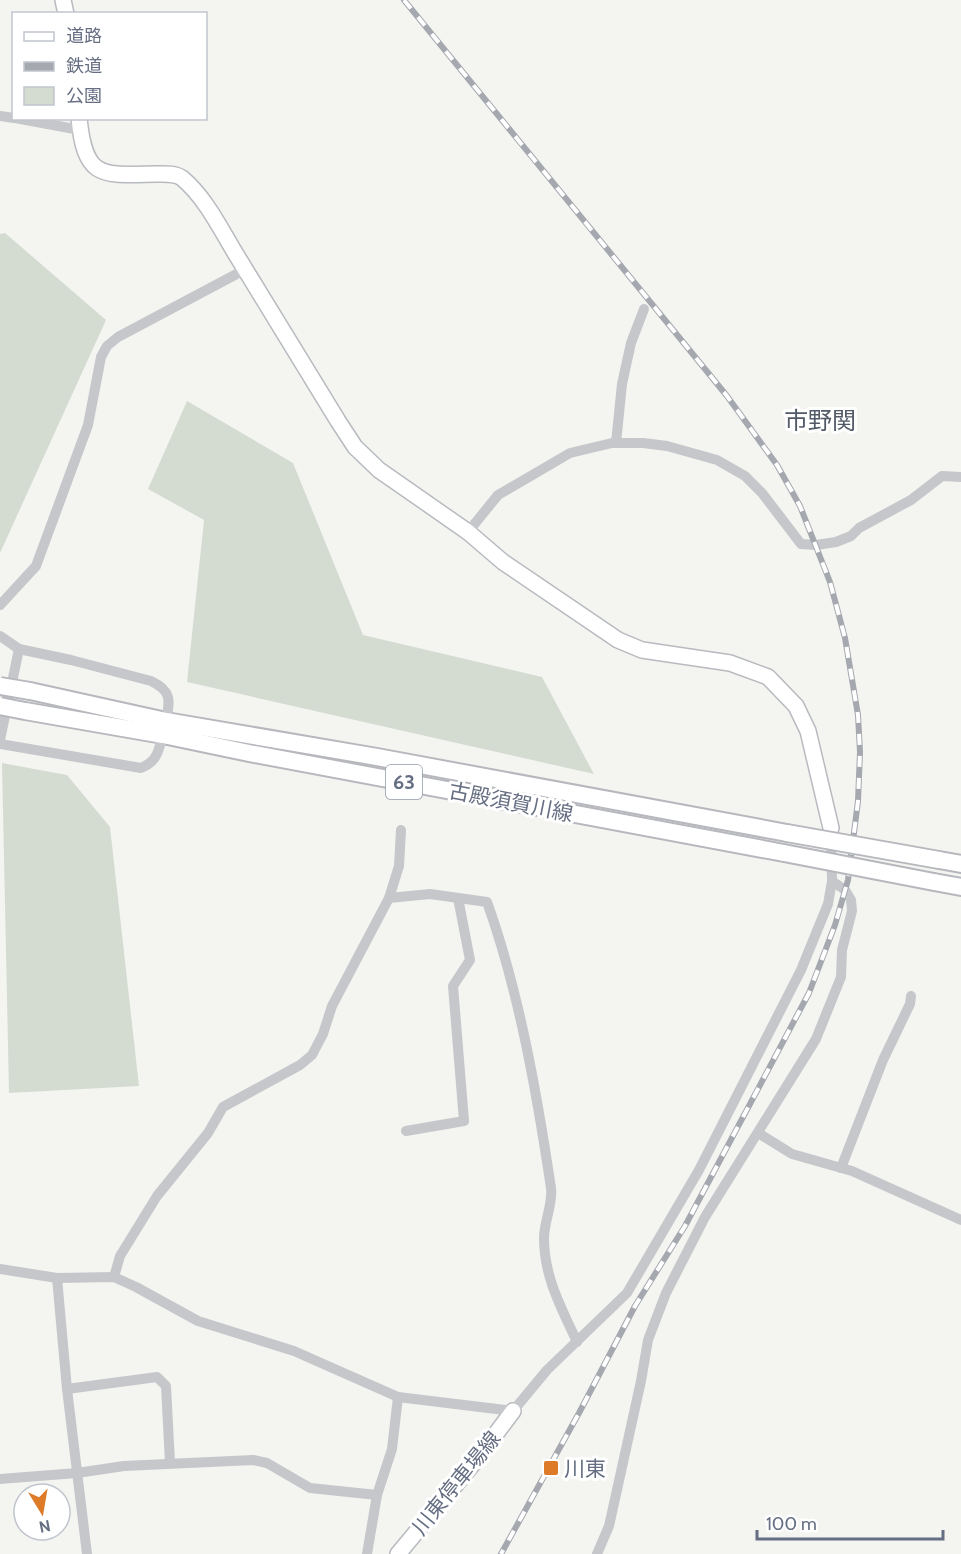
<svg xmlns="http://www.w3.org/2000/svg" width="961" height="1554" font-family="Cabin,'Noto Sans JP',sans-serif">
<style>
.green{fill:#d4dcd2}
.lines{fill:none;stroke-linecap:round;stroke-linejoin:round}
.secondary-casing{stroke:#b7babf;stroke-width:18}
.primary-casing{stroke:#b6b8bd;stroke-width:20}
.street{stroke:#c5c7cb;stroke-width:10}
.secondary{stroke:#fff;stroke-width:15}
.primary{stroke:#fff;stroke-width:16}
.rail-casing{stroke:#a5a8af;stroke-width:6}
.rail{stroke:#fff;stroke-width:4;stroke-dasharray:11;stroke-linecap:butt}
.primary-bridge-casing{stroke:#b6b8bd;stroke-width:20;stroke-linecap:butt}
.primary-bridge{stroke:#fff;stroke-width:16}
.poi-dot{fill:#de7b28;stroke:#fff;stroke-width:2}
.labels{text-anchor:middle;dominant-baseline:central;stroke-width:6;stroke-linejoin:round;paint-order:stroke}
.shield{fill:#fff;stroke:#939aa8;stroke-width:1.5}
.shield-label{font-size:20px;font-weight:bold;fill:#656e82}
.street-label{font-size:21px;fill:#656e82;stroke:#fff}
.poi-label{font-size:21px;fill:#656e82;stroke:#fff;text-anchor:start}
.quarter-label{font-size:24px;fill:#525967;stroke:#fff}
</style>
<rect width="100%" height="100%" fill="#f4f5f1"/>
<g class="green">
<path d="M5,233l101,87 -106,233v-319z"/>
<path d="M187,401l106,62 70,172 179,42 52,97 -407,-92 17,-162 -56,-31z"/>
<path d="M2,763l65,12 43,52 29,259 -130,7z"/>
</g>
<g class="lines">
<g class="secondary-casing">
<g id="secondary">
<path d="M63,0l3,14"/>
<path d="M79,118c6,62 23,57 77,56 8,0 19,-1 26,4 24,20 39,52 55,78 34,55 67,110 101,165l17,26 24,23 89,62 35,30 115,78 24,10 88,13 38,14 28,29 12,25 23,97"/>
<path d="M398,1554l79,-95 36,-48"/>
</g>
</g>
<g class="primary-casing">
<g id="primary">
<path d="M30,691l136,30 211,36 410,76"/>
<path d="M25,711l138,24 86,18 535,100"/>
<path d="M939,860l22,4"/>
<path d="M934,882l27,5"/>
</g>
</g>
<g class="street">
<path d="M0,116l14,2"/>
<path d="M15,118l65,12"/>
<path d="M616,443l6,-59 9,-41 13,-34"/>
<path d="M468,532l30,-37 72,-42 42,-10h31l24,3 50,14 28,16 17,17 39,51 15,1 20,-3 15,-6 8,-8 52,-28 31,-24 19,1"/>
<path d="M0,605l36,-39 52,-141 13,-68 6,-11 11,-9 128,-68"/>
<path d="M0,636l19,13 52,11 80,21c21,10 19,19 15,40"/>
<path d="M0,740l19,-91"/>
<path d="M0,744l141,24c17,-7 17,-17 22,-33"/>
<path d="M389,898l41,-4 57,8c32,89 50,192 64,286 2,16 -7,34 -7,50 0,39 17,69 33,104"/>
<path d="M406,1131l58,-10 -11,-135 17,-26 -12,-62"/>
<path d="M758,1133l34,21 60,17 109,49"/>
<path d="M841,1168l42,-108 27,-56 1,-8"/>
<path d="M0,1269l57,9 57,-1 22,10 62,34 96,30 104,46 115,14 34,-41 80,-77 72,-123 102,-200 27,-66 4,-23 -1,-44"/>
<path d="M114,1277l6,-21 37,-60 51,-63 15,-26 77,-42 12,-10 11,-21 9,-28 57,-108 10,-32 2,-36"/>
<path d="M57,1278l10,111 20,165"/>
<path d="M67,1389l90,-12 9,9 4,77"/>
<path d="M0,1479l77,-6 47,-7 129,-6 14,3 43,25 67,7 15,-46 6,-52"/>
<path d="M367,1554l10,-59"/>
<path d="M597,1554l12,-28 32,-145 7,-41 18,-47 39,-76 111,-178 25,-62 1,-27 10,-39 -1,-11 -6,-10 -13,-9"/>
</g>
<use href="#secondary" class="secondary"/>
<use href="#primary" class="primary"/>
<g class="rail-casing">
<path id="rail" d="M404,0l323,396 50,69 23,41 30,76 15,56 13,77 2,37 -2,49 -10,79 -13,45 -26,68 -124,233 -50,80 -56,107 -78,141"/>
</g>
<use href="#rail" class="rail"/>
<g class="primary-bridge-casing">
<g id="primary-bridge">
<path d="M0,686l30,5"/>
<path d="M0,706l25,5"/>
<path d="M787,833l152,27"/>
<path d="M784,853l150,29"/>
</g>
</g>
<use href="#primary-bridge" class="primary-bridge"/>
</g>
<rect class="poi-dot" x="543" y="1460" width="16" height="16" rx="3"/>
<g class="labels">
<rect class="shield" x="386" y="765" width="36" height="34" rx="4.5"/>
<g class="shield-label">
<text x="404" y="782">63</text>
</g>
<g class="street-label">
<text transform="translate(511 802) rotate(11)">古殿須賀川線</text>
<text transform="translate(456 1483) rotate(-51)">川東停車場線</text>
</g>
<g class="poi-label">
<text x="564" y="1468">川東</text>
</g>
<g class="quarter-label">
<text x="820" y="420">市野関</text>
</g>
</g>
<rect x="12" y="12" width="195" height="108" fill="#ffffff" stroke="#c1c5cd" stroke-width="1.5"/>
<rect x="24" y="32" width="30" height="9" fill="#ffffff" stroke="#c1c5cd" stroke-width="1.5"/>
<text x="66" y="42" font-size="18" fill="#656e82">道路</text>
<rect x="24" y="62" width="30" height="9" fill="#a5a8af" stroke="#c1c5cd" stroke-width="1.5"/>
<text x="66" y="72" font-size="18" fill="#656e82">鉄道</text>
<rect x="24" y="87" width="30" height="18" fill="#d4dcd2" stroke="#c1c5cd" stroke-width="1.5"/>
<text x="66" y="102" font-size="18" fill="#656e82">公園</text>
<g transform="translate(42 1512) rotate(169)"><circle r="28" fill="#ffffff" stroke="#c1c5cd" stroke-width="1.5"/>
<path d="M0-4.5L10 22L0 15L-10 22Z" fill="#de7b28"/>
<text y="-9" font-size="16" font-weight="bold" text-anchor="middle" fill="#656e82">N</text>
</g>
<path d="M757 1530v9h186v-9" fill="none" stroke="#656e82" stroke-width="3"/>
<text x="766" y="1530" font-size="18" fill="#656e82" stroke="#ffffff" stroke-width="4.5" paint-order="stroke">100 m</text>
</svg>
